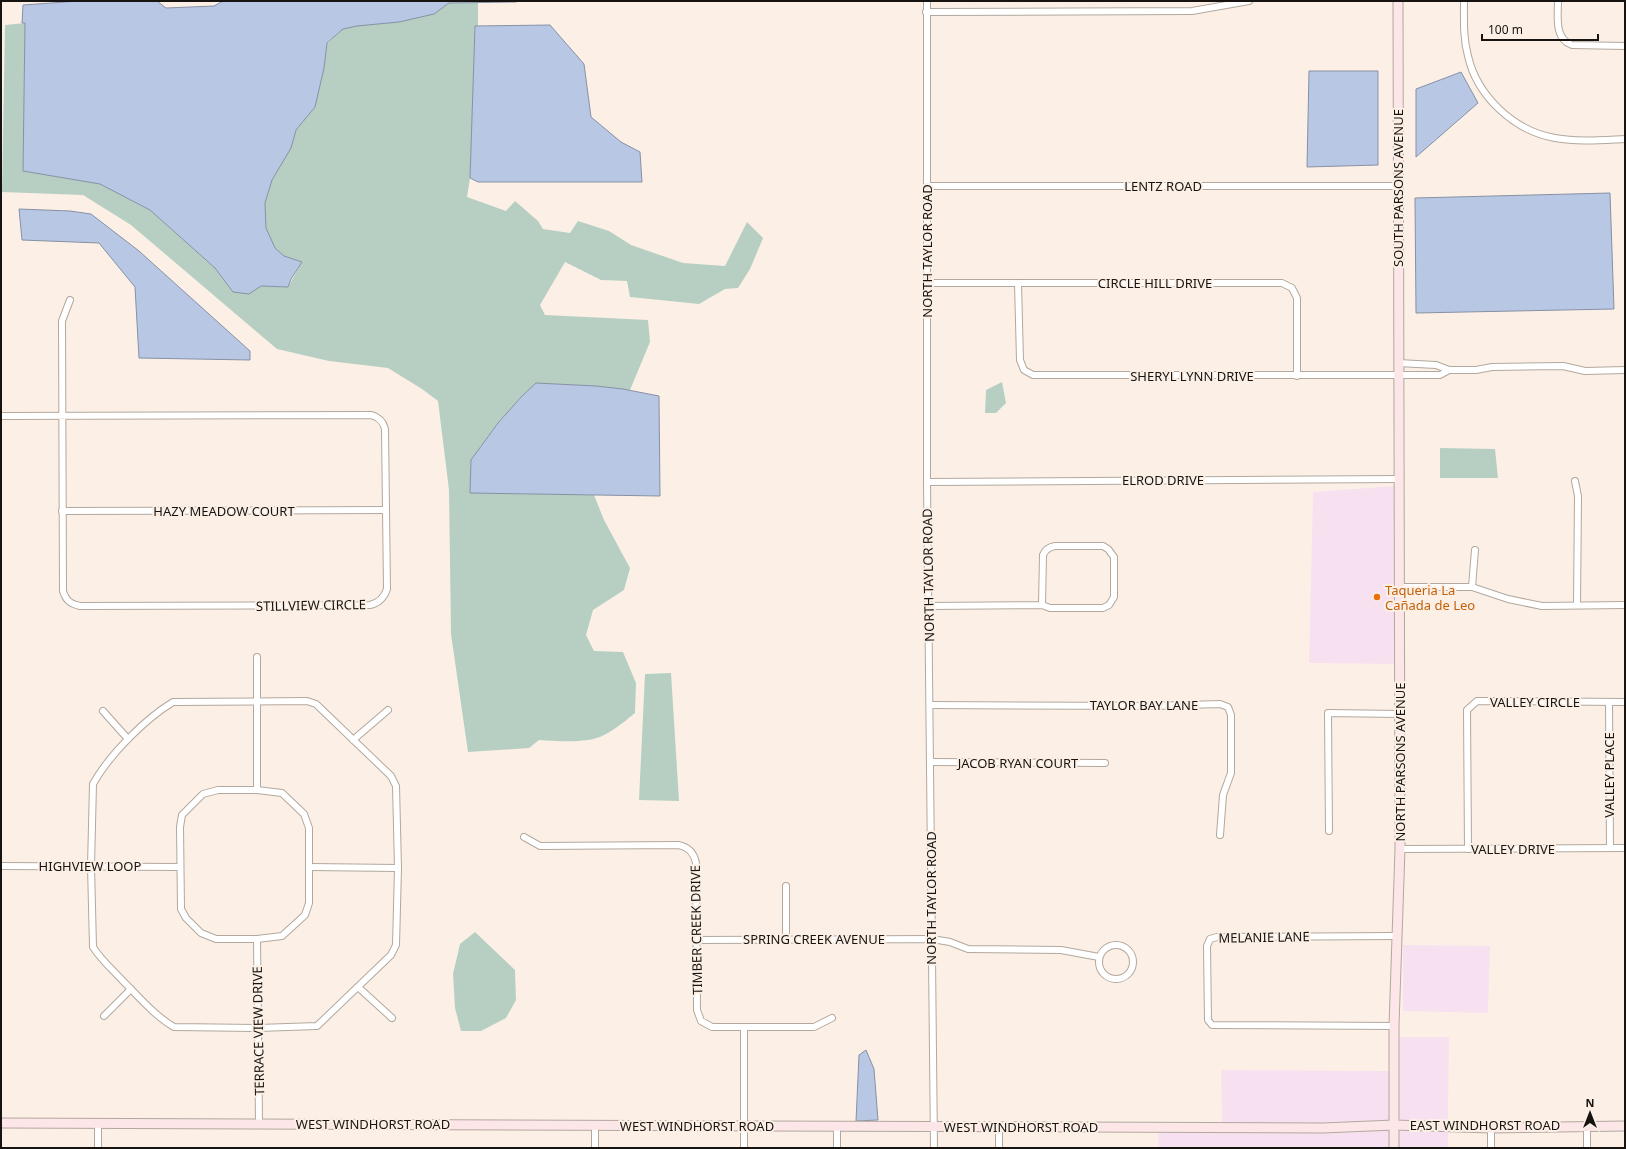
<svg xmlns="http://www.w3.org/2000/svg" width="1626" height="1149" font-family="'Noto Sans',sans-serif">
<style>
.commercial{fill:#f7e1f0}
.green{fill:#b6cfc2}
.water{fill:#b7c7e4;stroke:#8791a4}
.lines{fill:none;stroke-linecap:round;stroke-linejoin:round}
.street-casing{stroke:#b2a89e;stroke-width:8}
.secondary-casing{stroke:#b2a89e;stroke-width:11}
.street{stroke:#fff;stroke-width:6}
.secondary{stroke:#fce6e8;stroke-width:9}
.food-dot{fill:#e8710a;stroke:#fcf0e6;stroke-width:1.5}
.labels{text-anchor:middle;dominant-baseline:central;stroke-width:4;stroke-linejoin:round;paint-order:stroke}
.street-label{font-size:13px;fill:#171310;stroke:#fcf0e6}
.food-label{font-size:13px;fill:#c56008;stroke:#fcf0e6;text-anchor:start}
</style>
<rect width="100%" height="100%" fill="#fcf0e6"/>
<g class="commercial">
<path d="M1395,486l1,178 -87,-1 4,-171z"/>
<path d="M1403,945l87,1 -2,67 -85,-2z"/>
<path d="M1398,1037h51l-1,85 -50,-2z"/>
<path d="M1221,1070l169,1v49l-52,3h-116z"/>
<path d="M1390,1129v19h-231l-1,-16h180z"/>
<path d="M1398,1129l50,2v17h-50z"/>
</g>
<g class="green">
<path d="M449,3h29v23l-3,1 -5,151 -3,19 39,14 9,-10 23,20 5,8 27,4 8,-12 31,10 22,14 52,18 42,3 22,-44 16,16 -13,31 -12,19 -13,1 -26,15 -69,-7 -3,-16 -26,-1 -36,-18 -25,43 5,10 103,5 2,22 -20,48 -34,-4 -60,-3 -14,13 -24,27 -27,37 -1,33 124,2 10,25 26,48 -6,22 -31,20 -7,25 8,16 29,1 13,31 -1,30c-10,8 -19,16 -31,22 -16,9 -47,6 -65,5l-10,8 -61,4 -17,-118 -2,-144 -11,-89 -16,-12 -34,-21 -59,-7 -52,-12 -146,-124 -48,-30 -81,-3 3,-167 20,-2 -2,148 77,13 50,26 65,58 18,24 16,2 12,-8 27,1 14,-25 -18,-6 -9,-8 -9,-20 -1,-25 7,-23 19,-32 5,-18 19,-23 9,-39 3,-24 16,-15 14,-3 42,-4 35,-8z"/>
<path d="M1002,382l4,21 -10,10h-11l1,-23z"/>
<path d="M1440,448l55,1 3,29h-58z"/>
<path d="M671,673l8,128 -40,-1 6,-126z"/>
<path d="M475,932l40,38 1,30 -10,18 -25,13h-20l-6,-23 -2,-34 7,-30z"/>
</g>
<g class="water">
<path d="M79,1h78l9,7 48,-2 9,-5h295l-2,1 -67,1 -15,11 -35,8 -42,4 -14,3 -16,14 -3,25 -9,39 -19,23 -5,18 -19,32 -7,23 1,25 9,20 9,8 18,6 -11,17 -3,8 -27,-1 -12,8 -16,-2 -18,-24 -65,-58 -50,-26 -77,-13 2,-148h-3l1,-18z"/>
<path d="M550,25l34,39 7,53 30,25 19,10 2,30h-164l-8,-4 5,-152z"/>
<path d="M1309,71h69v94l-71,2z"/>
<path d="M1461,72l17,31 -62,54v-68z"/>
<path d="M1610,193l4,116 -198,4 -1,-115z"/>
<path d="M19,209l51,2 21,3 48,37 111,100v9l-111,-2 -4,-71 -36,-44 -77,-3z"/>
<path d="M536,383l60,3 27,3 36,7 1,100 -190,-3 1,-33 27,-37 24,-27z"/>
<path d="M866,1050l8,19 4,51 -22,1 3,-66z"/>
</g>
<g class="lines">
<g class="street-casing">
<g id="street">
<path d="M927,1v481l7,666"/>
<path d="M1464,1c0,19 -1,37 4,55 9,40 46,75 87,82 23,4 47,2 70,1"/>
<path d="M1558,1c0,15 -4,38 14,44l53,1"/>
<path d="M926,12l266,-1 57,-10"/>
<path d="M927,186h471"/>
<path d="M927,283h355l10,5 5,10v78"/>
<path d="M1018,283l2,77 4,10 9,5h407l9,-5"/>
<path d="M1398,363l38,2 13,5h27l16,-3 71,-1 22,5 40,-1"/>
<path d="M1,416l370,-1c8,2 12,6 14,14l2,160c-3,9 -8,14 -17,16l-290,1c-9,-2 -14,-5 -17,-15l-1,-270 8,-21"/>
<path d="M1575,481l3,15 -1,109"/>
<path d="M927,482l472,-3"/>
<path d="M62,511l324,-1"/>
<path d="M1399,587h73l36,12 34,7 83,-1"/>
<path d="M1472,587l3,-37"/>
<path d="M929,606l113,-1 8,3h53l6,-3 5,-8v-40l-6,-8 -5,-3h-48c-6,1 -10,4 -12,9l-1,50"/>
<path d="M257,657v133"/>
<path d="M307,701l9,3 75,72 5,10 2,82 -2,77 -5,10 -74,71 -59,2 -84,-1c-19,-11 -35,-30 -51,-46 -10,-11 -22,-21 -30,-34l-2,-81 2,-82c16,-29 52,-65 80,-82z"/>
<path d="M1609,702l1,146"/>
<path d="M930,705l222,1 68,-2 8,3 3,8v58l-8,22 -3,40"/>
<path d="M103,711l25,28"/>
<path d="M353,740l35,-30"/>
<path d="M930,762l175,1"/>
<path d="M218,790h39l25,3 22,21 5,14v75l-4,12 -23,21 -25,3h-41l-15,-6 -15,-15 -5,-9 -1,-82 2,-12 21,-21z"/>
<path d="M1329,831l-1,-118 72,1"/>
<path d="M524,837l16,9 138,-1c11,2 16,8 18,18l1,147 4,11 11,6h102l18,-9"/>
<path d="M1400,849l225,-1"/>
<path d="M1468,849l-1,-139 10,-9 148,1"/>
<path d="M1,866l179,1"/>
<path d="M309,867l89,1"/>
<path d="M786,886v54"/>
<path d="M257,939l2,184"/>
<path d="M696,940l236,-1 18,3 18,7 93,1 38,7"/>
<circle cx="1116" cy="962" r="17"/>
<path d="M358,987l34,31"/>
<path d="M104,1016l27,-27"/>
<path d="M1394,1026l-182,-1 -4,-5 -1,-74 3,-7 7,-2 180,-1"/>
<path d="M744,1028v120"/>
<path d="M595,1126v22"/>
<path d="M1587,1126v22"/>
<path d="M999,1127v21"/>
<path d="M1491,1128v20"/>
<path d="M98,1148v-24"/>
<path d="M837,1148v-22"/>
</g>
</g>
<g class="secondary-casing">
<g id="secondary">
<path d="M1,1123l1322,5 71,-3 97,3 134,-2"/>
<path d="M1394,1148v-122l6,-177 -2,-848"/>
</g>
</g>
<use href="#street" class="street"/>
<use href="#secondary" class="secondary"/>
</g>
<circle class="food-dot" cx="1377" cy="597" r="4"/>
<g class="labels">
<g class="street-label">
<text x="1163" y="186">LENTZ ROAD</text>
<text transform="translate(1398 188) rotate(-90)">SOUTH PARSONS AVENUE</text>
<text transform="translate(927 251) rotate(-90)">NORTH TAYLOR ROAD</text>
<text x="1155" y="283">CIRCLE HILL DRIVE</text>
<text x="1192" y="376">SHERYL LYNN DRIVE</text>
<text x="1163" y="480">ELROD DRIVE</text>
<text x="224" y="511">HAZY MEADOW COURT</text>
<text transform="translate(928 575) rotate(-91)">NORTH TAYLOR ROAD</text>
<text transform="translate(311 605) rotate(-1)">STILLVIEW CIRCLE</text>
<text x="1535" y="702">VALLEY CIRCLE</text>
<text x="1144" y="705">TAYLOR BAY LANE</text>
<text transform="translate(1400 762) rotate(-90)">NORTH PARSONS AVENUE</text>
<text x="1018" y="763">JACOB RYAN COURT</text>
<text transform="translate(1609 775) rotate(-90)">VALLEY PLACE</text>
<text x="1513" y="849">VALLEY DRIVE</text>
<text x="90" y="866">HIGHVIEW LOOP</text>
<text transform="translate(931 898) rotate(-90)">NORTH TAYLOR ROAD</text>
<text transform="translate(696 930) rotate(-91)">TIMBER CREEK DRIVE</text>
<text transform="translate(1264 937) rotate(-1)">MELANIE LANE</text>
<text x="814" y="939">SPRING CREEK AVENUE</text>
<text transform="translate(258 1031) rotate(-91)">TERRACE VIEW DRIVE</text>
<text x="373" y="1124">WEST WINDHORST ROAD</text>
<text x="1485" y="1125">EAST WINDHORST ROAD</text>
<text x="697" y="1126">WEST WINDHORST ROAD</text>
<text x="1021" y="1127">WEST WINDHORST ROAD</text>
</g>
<g class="food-label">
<text x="1385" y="590">Taqueria La<tspan x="1385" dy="15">Cañada de Leo</tspan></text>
</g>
</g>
<rect width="1626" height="1149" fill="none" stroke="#171310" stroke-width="4"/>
<g transform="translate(1590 1113)" stroke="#fcf0e6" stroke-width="3" paint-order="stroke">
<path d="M0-3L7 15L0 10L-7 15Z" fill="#171310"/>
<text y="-6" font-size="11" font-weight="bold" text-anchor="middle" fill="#171310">N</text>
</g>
<path d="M1482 34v6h116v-6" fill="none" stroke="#171310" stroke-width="2"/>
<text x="1488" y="34" font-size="12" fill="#171310" stroke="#fcf0e6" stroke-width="3" paint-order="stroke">100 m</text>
</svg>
